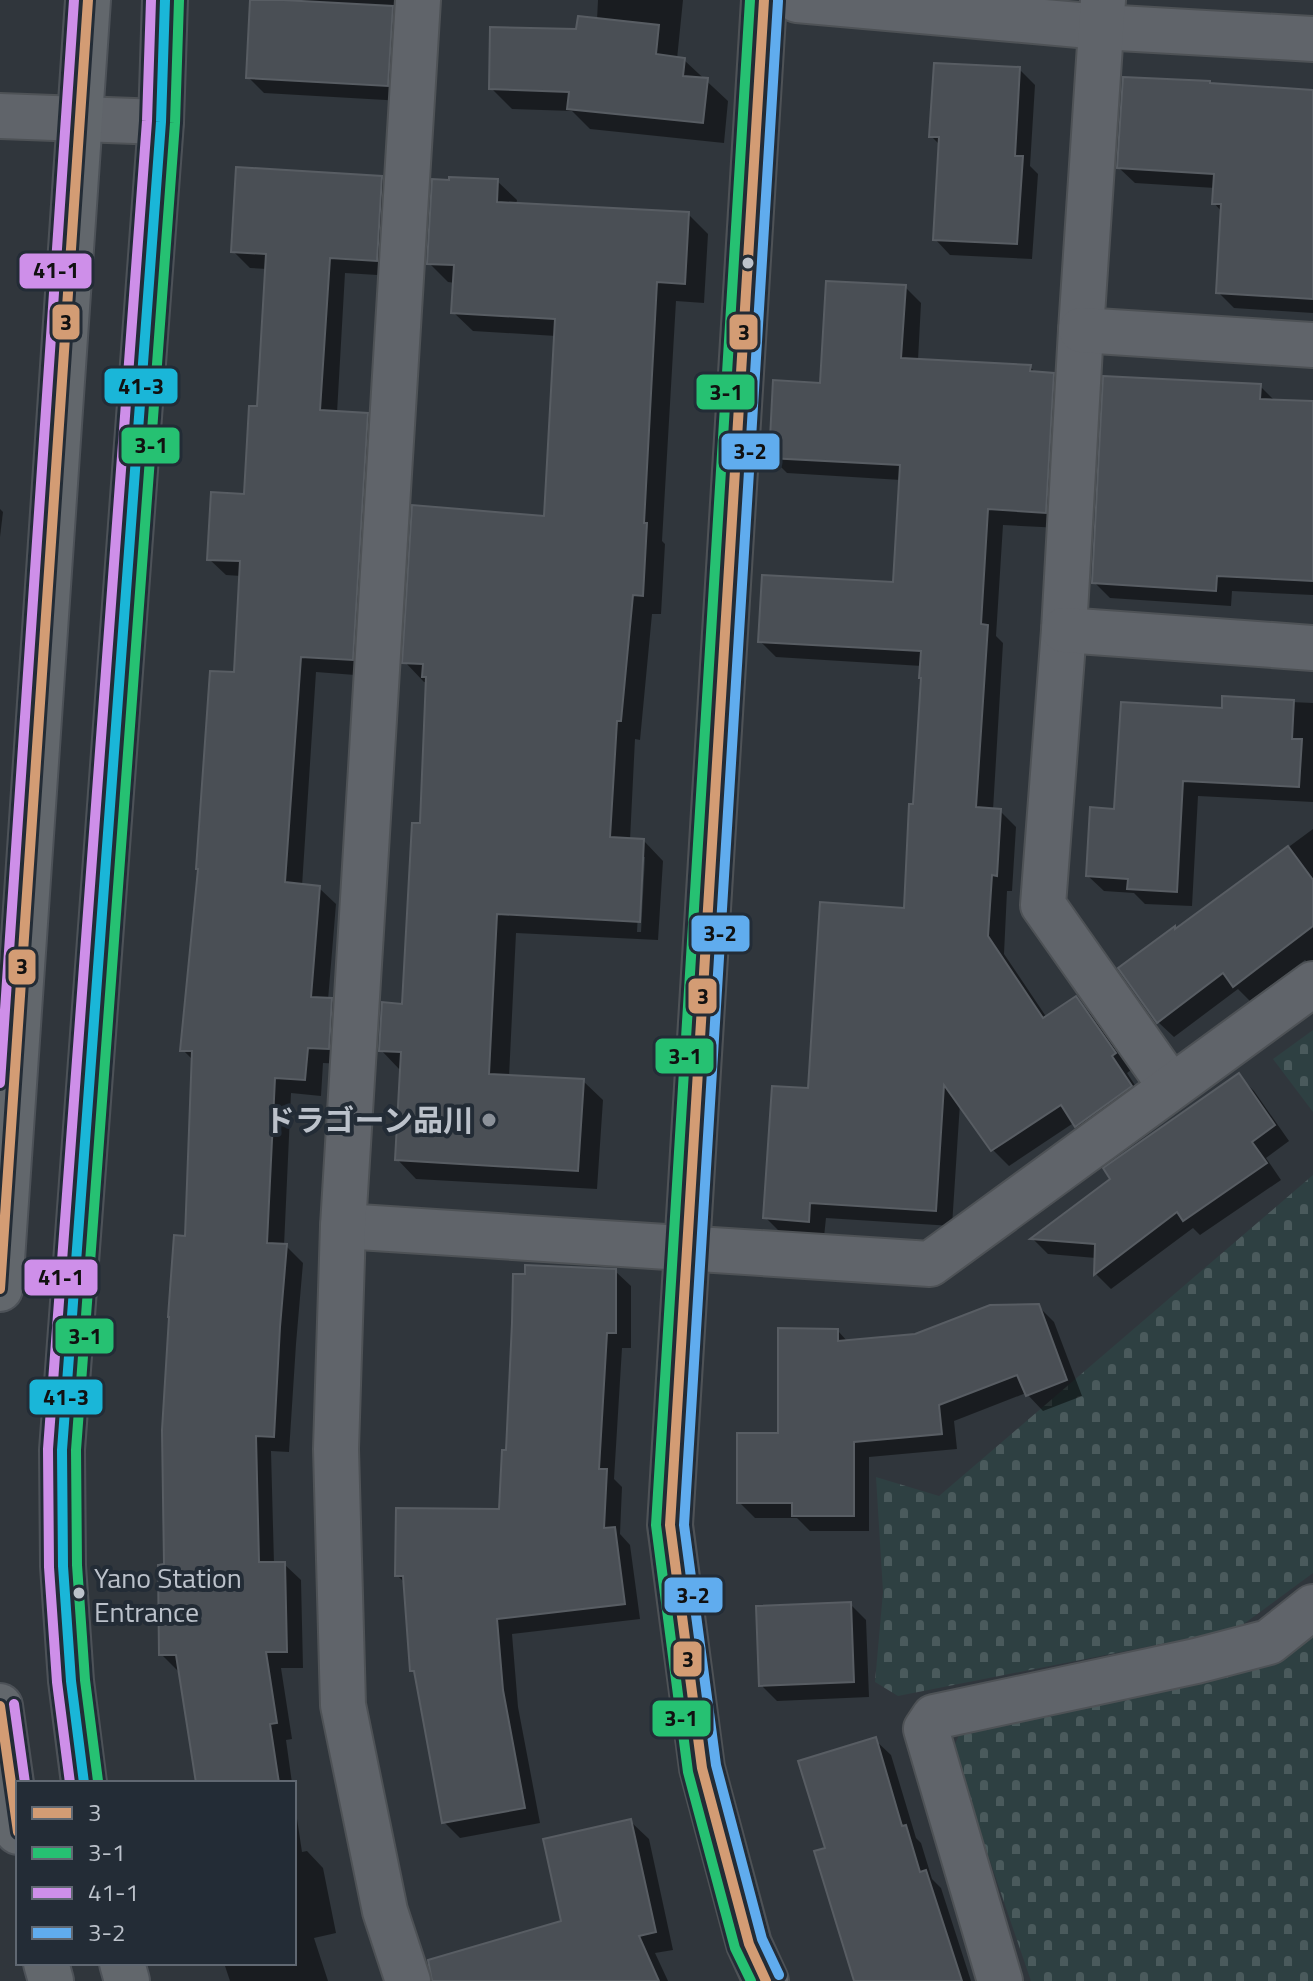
<svg xmlns="http://www.w3.org/2000/svg" width="1313" height="1981" font-family="'Titillium Web','Noto Sans JP',sans-serif">
<style>
.cemetery{fill:url(#cemetery-stones)}
.shadow{fill:#0007;fill-rule:evenodd}
.building{fill:#4a4f55;stroke:#585d63;stroke-width:2}
.lines{fill:none;stroke-linecap:round;stroke-linejoin:round}
.minor-casing{stroke:#4e5256;stroke-width:48}
.tertiary-casing{stroke:#4e5256;stroke-width:48}
.primary-casing{stroke:#4d5258;stroke-width:48}
.minor{stroke:#60646a;stroke-width:44}
.tertiary{stroke:#60646a;stroke-width:44}
.primary{stroke:#62676c;stroke-width:44}
.bus-1-casing{stroke:#232c36;stroke-width:16}
.bus-2-casing{stroke:#232c36;stroke-width:16}
.bus-3-casing{stroke:#232c36;stroke-width:16}
.bus-4-casing{stroke:#232c36;stroke-width:16}
.bus-5-casing{stroke:#232c36;stroke-width:16}
.bus-1{stroke:#d39c74;stroke-width:10}
.bus-2{stroke:#26c172;stroke-width:10}
.bus-3{stroke:#ce8fe9;stroke-width:10}
.bus-4{stroke:#60acee;stroke-width:10}
.bus-5{stroke:#1ab6d8;stroke-width:10}
.bus-dot{fill:#bcc2cb;stroke:#232c36;stroke-width:3}
.poi-dot{fill:#8b9199;stroke:#232c36;stroke-width:3}
.labels{text-anchor:middle;dominant-baseline:central;stroke-width:8;stroke-linejoin:round;paint-order:stroke}
.bus-label{font-size:28px;fill:#bcc2cb;stroke:#232c36;text-anchor:start}
.poi-label{font-size:30px;font-weight:bold;fill:#bcc2cb;stroke:#232c36;text-anchor:end}
.line-badge{stroke:#232c36;stroke-width:3}
.pale-badge-label{font-size:22px;text-anchor:middle;font-weight:bold;fill:#111}
</style>
<defs>
<pattern id="cemetery-stones" width="16" height="16" patternUnits="userSpaceOnUse" patternTransform="scale(2)"><rect width="16" height="16" fill="#2e4042"/><path d="M2 7V4a2 2 0 0 1 4 0v3zM10 15v-3a2 2 0 0 1 4 0v3z" fill="#4a5a5c"/></pattern>
</defs>
<rect width="100%" height="100%" fill="#30363c"/>
<g class="cemetery">
<path d="M1313,1030v82l-40,-53z"/>
<path d="M1313,1175v398l-76,56 -339,67 -23,-14 8,-90 -7,-115 63,19z"/>
<path d="M1313,1621v360h-282l-79,-231 10,-21z"/>
</g>
<g class="shadow">
<path d="M252,0h161l-10,101 -139,-8 -16,-16z"/>
<path d="M598,0h85l-6,59 7,1 44,41 -4,42 -134,-14 -18,-18 -60,-2 -21,-21 106,-68z"/>
<path d="M1019,69l16,16 -5,81 8,8 -6,85 -82,-4 -15,-16 5,-94 -9,-9z"/>
<path d="M1313,92v221l-79,-5 -16,-16 4,-80 -8,-9 1,-15 -80,-5 -16,-15z"/>
<path d="M381,178l17,16 -5,82 -48,-3 -8,140 30,2 16,16 -15,245 -52,-4 -14,214 17,2 17,16 -8,96h3l16,17 -2,47 -22,-1 -2,33 -30,-3 -7,153h2l17,17 -7,81 -7,108 -18,-1 3,113h10l17,16 2,88h-22l11,71 -6,1 6,43h-94l-18,-112h-2l-17,-17 26,-416 7,-177 -11,-11 53,-376 5,-98 -15,-1 -17,-16 37,-63 13,-87 8,-140 -17,-1 -17,-17z"/>
<path d="M497,181l20,19 -1,5 172,9 20,20 -4,69 -28,-2 -14,240 3,3 -4,70h-9l-12,126 -5,-1 -5,101 14,1 19,20 -5,79 -142,-7 -7,144 74,4 20,19 -6,89 -181,-10 -19,-20 3,-89 -19,-20 23,-44 18,-180 6,-144h-4l-19,-20 141,-144 10,-182 -83,-5 -20,-19 2,-29 -7,-1 -19,-19zM641,857h4l-4,75h-4z"/>
<path d="M905,287l16,16 -3,57 112,7 7,7 16,1 16,16 -8,137 -58,-3 -7,111 7,7 -10,167 7,1 16,16 -4,64h-5l-3,63 43,64 29,-19 16,16 39,55 -4,3 19,29 -53,40 -18,-20 -66,44 -16,-16 -33,-47 -8,123 -126,-8 -2,19 -43,-4 -16,-16 44,-127 97,-180 9,-104 7,-140 -146,-9 -16,-16 135,-56 6,-105 -114,-7 -16,-16 51,-72z"/>
<path d="M1260,386l15,15 38,2v192l-81,-4 -1,15 -121,-8 -16,-16z"/>
<path d="M0,509l3,3 -3,25z"/>
<path d="M1224,699l89,4v99l-115,-6 -6,110 -47,-2 -11,-11 -30,-2 -16,-15 28,-65 108,-101z"/>
<path d="M1313,829v138l-8,-7 -55,41 -12,-12 -64,48 -16,-15 17,-93 1,1z"/>
<path d="M1238,1075l16,16 35,50 -23,17 15,22 -81,55 -7,-7 -82,61 -15,-15v-16l-48,-4 -15,-15 80,-59z"/>
<path d="M615,1271l16,15v62h-9l-8,131 8,8 -2,47 10,11 10,74 -128,15 6,73 22,116 -80,15 -16,-16 -27,-147 -5,-5 -6,-86 -9,-9 104,-64 6,-59z"/>
<path d="M1038,1306l16,16 28,74 -39,15 -17,-18 -72,28 3,28 -88,8v74h-59l-13,-13h-42l-16,-16 41,-67 58,-104 10,11 67,-6z"/>
<path d="M850,1604l16,16 3,77 -92,4 -16,-16z"/>
<path d="M875,1740l16,15 25,83 5,5 11,36 9,9 30,93h-114l-30,-131z"/>
<path d="M294,1799l8,53 5,-1 16,17 13,65 -22,5 14,43h-98l-6,-18h70z"/>
<path d="M631,1822l18,17 24,111 -18,3 13,28h-198l94,-59z"/>
</g>
<g class="building">
<path d="M250,0h33l110,6 -5,80 -142,-8z"/>
<path d="M578,16l81,9 -3,29 29,4 -2,18 25,2 -5,45 -136,-14 2,-17 -80,-3 1,-62 86,2z"/>
<path d="M934,63l86,4 -5,89h8l-6,88 -84,-4 6,-103h-10z"/>
<path d="M1123,77l87,4v2l103,7v209l-97,-6 5,-89h-9l2,-30 -97,-6z"/>
<path d="M236,167l146,9 -5,85 -47,-3 -10,152 48,3 -15,247 -52,-3 -16,225 35,4 -9,111 21,1 -3,51 -21,-1 -3,32 -30,-2 -8,165 20,1 -7,83 -6,110 -18,-1 3,126h26l2,90h-21l11,71 -7,1 9,59h-83l-20,-128h-17l-1,-90 6,-1 -2,-134 7,-113h-1l6,-82 11,1 7,-185h-12l18,-182h-2l14,-198 24,1 6,-111 -33,-1 4,-68 33,2 5,-88h8l9,-152 -35,-2z"/>
<path d="M449,177l49,2 -1,23 192,10 -4,72 -28,-2 -13,241h3l-4,73 -10,-1 -12,126h-4l-7,116 34,2 -4,83 -143,-8 -8,160 95,5 -6,92 -183,-11 6,-108 -22,-1 3,-49 20,2 10,-181h8l6,-146h-4l1,-13 -21,-1 10,-158 132,11 11,-197 -104,-6 3,-48 -27,-1 5,-85 17,1z"/>
<path d="M826,281l80,4 -5,73 130,7 -1,6 24,2 -8,140 -58,-4 -7,115 7,1 -12,182 25,2 -4,67 -5,-1 -4,61 55,82 33,-22 40,57 -4,3 20,30 -57,41 -14,-22 -70,46 -47,-66 -8,126 -126,-8 -1,19 -46,-4 9,-132 36,2 12,-186 84,6 5,-104h4l8,-126h-2l2,-27 -163,-9 4,-67 131,7 7,-117 -131,-7 4,-78 47,3z"/>
<path d="M1103,376l158,8 -1,15 53,2v180l-96,-5 -1,15 -124,-8z"/>
<path d="M1222,696l72,4 -2,39h10l-3,48 -116,-6 -6,111 -50,-3 1,-10 -42,-3 4,-69 24,2 7,-107 101,6z"/>
<path d="M1288,846l25,34v46l-80,61 -10,-14 -66,50 -39,-55 57,-42v3z"/>
<path d="M1239,1073l36,52 -23,17 15,21 -84,58 -6,-9 -83,63 1,-31 -65,-5 80,-60 -7,-11z"/>
<path d="M525,1265l91,4v64h-9l-8,136h8l-3,59 11,-1 10,77 -128,15 6,71 22,118 -83,15 -28,-152h-4l-7,-95h-8l1,-68 103,1 3,-59h4l6,-127 1,-49h12z"/>
<path d="M1039,1304l28,76 -41,16 -9,-21 -78,30 3,29 -88,8v74h-62v-13h-55v-70h41v-105l60,1v12l77,-7 75,-29z"/>
<path d="M851,1602l3,80 -95,4 -3,-80z"/>
<path d="M876,1737l26,89 4,-1 14,47 6,-2 36,111h-108l-40,-130 11,-3 -27,-87z"/>
<path d="M631,1819l25,113 -17,4 20,45h-227l-4,-21 133,-39 -18,-82z"/>
</g>
<g class="lines">
<g class="minor-casing">
<g id="minor">
<path d="M797,0l304,27 212,12"/>
<path d="M1103,0l-22,330 -17,300 -21,275 128,182"/>
<path d="M0,116l161,6"/>
<path d="M1081,330l232,15"/>
<path d="M1064,630l249,18"/>
<path d="M343,1226l587,38 383,-280"/>
<path d="M408,1981l-23,-70 -42,-206 -7,-256 7,-223 75,-1226"/>
<path d="M1000,1981l-74,-252 8,-12 262,-56 73,-19 44,-35"/>
</g>
</g>
<g class="tertiary-casing">
<path id="tertiary" d="M764,0l-94,1525 32,243 47,176 17,37"/>
</g>
<g class="primary-casing">
<g id="primary">
<path d="M0,1289l88,-1289"/>
<path d="M0,1706l18,126"/>
<path d="M84,1783l-13,-102 -8,-115 -1,-116 99,-1328 4,-122"/>
<path d="M46,1963l5,18"/>
<path d="M122,1963l5,18"/>
</g>
</g>
<use href="#minor" class="minor"/>
<use href="#tertiary" class="tertiary"/>
<use href="#primary" class="primary"/>
<g class="bus-1-casing">
<g id="bus-1">
<path d="M764,0l-94,1525 32,243 47,176 17,37"/>
<path d="M0,1289l88,-1289"/>
<path d="M0,1706l18,126"/>
</g>
</g>
<g class="bus-2-casing">
<g id="bus-2">
<path d="M750,0l-94,1525 32,247 47,176 16,33"/>
<path d="M98,1781l-13,-101 -8,-115 -1,-115 99,-1327 4,-123"/>
</g>
</g>
<g class="bus-3-casing">
<g id="bus-3">
<path d="M0,1083l74,-1083"/>
<path d="M14,1704l11,79"/>
<path d="M70,1783l-13,-101 -8,-115 -1,-118 99,-1328 4,-121"/>
</g>
</g>
<g class="bus-4-casing">
<path id="bus-4" d="M778,1l-94,1524 32,240 46,174 17,36"/>
</g>
<g class="bus-5-casing">
<path id="bus-5" d="M84,1783l-13,-102 -8,-115 -1,-116 99,-1328 4,-122"/>
</g>
<use href="#bus-1" class="bus-1"/>
<use href="#bus-2" class="bus-2"/>
<use href="#bus-3" class="bus-3"/>
<use href="#bus-4" class="bus-4"/>
<use href="#bus-5" class="bus-5"/>
</g>
<g class="bus-dot">
<circle cx="748" cy="263" r="7"/>
<circle cx="79" cy="1593" r="7"/>
</g>
<circle class="poi-dot" cx="489" cy="1120" r="8"/>
<g class="labels">
<g class="bus-label">
<text x="94" y="1577">Yano Station<tspan x="94" dy="34">Entrance</tspan></text>
</g>
<g class="poi-label">
<text x="473" y="1120">ドラゴーン品川</text>
</g>
</g>
<g class="line-badge">
<rect x="18" y="252" width="75" height="38" rx="8" fill="#ce8fe9"/>
<rect x="51" y="303" width="30" height="38" rx="8" fill="#d39c74"/>
<rect x="728" y="313" width="31" height="38" rx="8" fill="#d39c74"/>
<rect x="103" y="367" width="76" height="38" rx="8" fill="#1ab6d8"/>
<rect x="695" y="373" width="61" height="38" rx="8" fill="#26c172"/>
<rect x="120" y="426" width="61" height="39" rx="8" fill="#26c172"/>
<rect x="720" y="432" width="61" height="39" rx="8" fill="#60acee"/>
<rect x="690" y="914" width="61" height="39" rx="8" fill="#60acee"/>
<rect x="7" y="948" width="30" height="38" rx="8" fill="#d39c74"/>
<rect x="687" y="977" width="31" height="38" rx="8" fill="#d39c74"/>
<rect x="654" y="1037" width="61" height="38" rx="8" fill="#26c172"/>
<rect x="23" y="1258" width="76" height="39" rx="8" fill="#ce8fe9"/>
<rect x="54" y="1317" width="61" height="38" rx="8" fill="#26c172"/>
<rect x="28" y="1378" width="76" height="38" rx="8" fill="#1ab6d8"/>
<rect x="663" y="1576" width="61" height="38" rx="8" fill="#60acee"/>
<rect x="672" y="1640" width="31" height="38" rx="8" fill="#d39c74"/>
<rect x="651" y="1699" width="61" height="39" rx="8" fill="#26c172"/>
</g>
<g class="pale-badge-label">
<text x="56" y="278">41-1</text>
<text x="66" y="330">3</text>
<text x="744" y="340">3</text>
<text x="141" y="394">41-3</text>
<text x="726" y="400">3-1</text>
<text x="151" y="453">3-1</text>
<text x="750" y="459">3-2</text>
<text x="720" y="941">3-2</text>
<text x="22" y="974">3</text>
<text x="703" y="1004">3</text>
<text x="685" y="1064">3-1</text>
<text x="61" y="1285">41-1</text>
<text x="85" y="1344">3-1</text>
<text x="66" y="1405">41-3</text>
<text x="693" y="1603">3-2</text>
<text x="688" y="1667">3</text>
<text x="681" y="1726">3-1</text>
</g>
<rect x="16" y="1781" width="280" height="184" fill="#232c36" stroke="#606872" stroke-width="2"/>
<rect x="32" y="1807" width="40" height="12" fill="#d39c74" stroke="#606872" stroke-width="2"/>
<text x="88" y="1821" font-size="24" fill="#bcc2cb">3</text>
<rect x="32" y="1847" width="40" height="12" fill="#26c172" stroke="#606872" stroke-width="2"/>
<text x="88" y="1861" font-size="24" fill="#bcc2cb">3-1</text>
<rect x="32" y="1887" width="40" height="12" fill="#ce8fe9" stroke="#606872" stroke-width="2"/>
<text x="88" y="1901" font-size="24" fill="#bcc2cb">41-1</text>
<rect x="32" y="1927" width="40" height="12" fill="#60acee" stroke="#606872" stroke-width="2"/>
<text x="88" y="1941" font-size="24" fill="#bcc2cb">3-2</text>
</svg>
